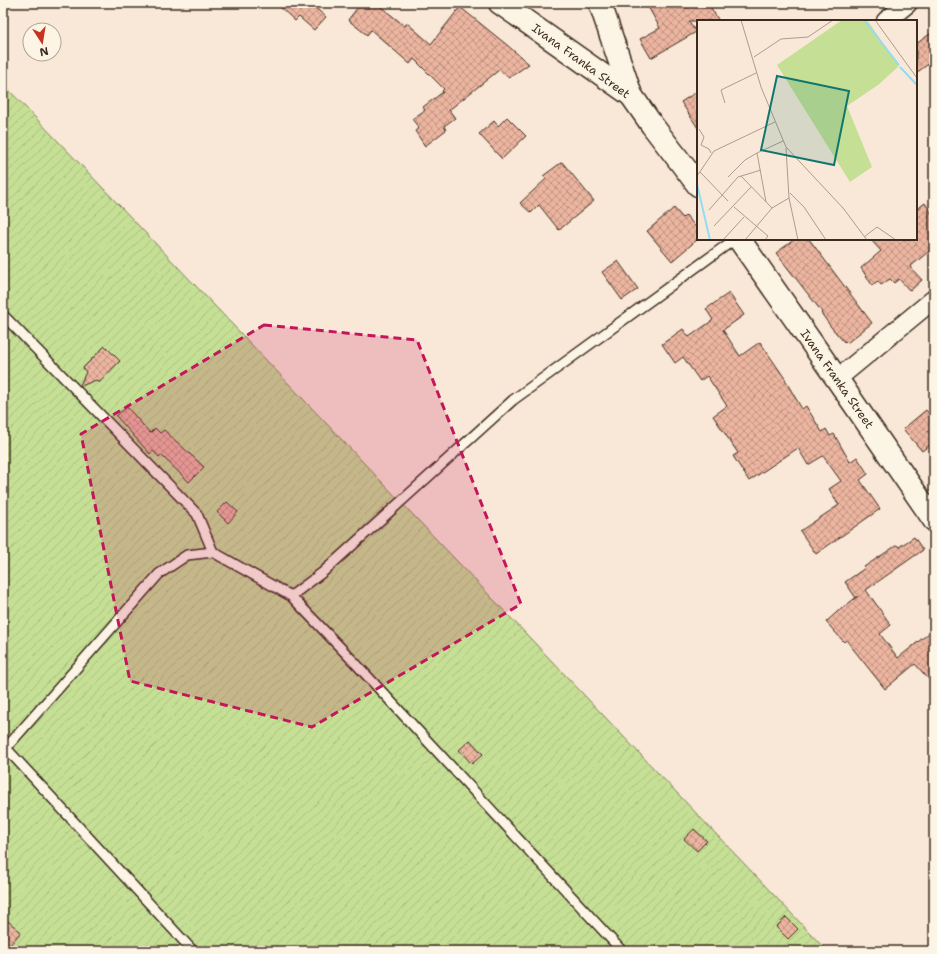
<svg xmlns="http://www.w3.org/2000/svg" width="937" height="954" font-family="'Shantell Sans',sans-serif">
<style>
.garden{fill:url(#garden-furrows);stroke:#80845a}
.building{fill:url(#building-cross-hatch);stroke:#3b2a1e}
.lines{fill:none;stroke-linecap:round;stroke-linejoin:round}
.service-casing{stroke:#3b2a1e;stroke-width:12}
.minor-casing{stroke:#3b2a1e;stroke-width:21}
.tertiary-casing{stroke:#3b2a1e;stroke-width:25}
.service{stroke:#fcf5e5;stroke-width:9}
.minor{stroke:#fcf5e5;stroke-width:18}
.tertiary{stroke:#fcf5e5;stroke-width:22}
.marked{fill:#c2185b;fill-opacity:0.2;stroke:#c2185b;stroke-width:3;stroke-dasharray:8 5;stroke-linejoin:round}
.labels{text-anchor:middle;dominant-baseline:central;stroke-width:3.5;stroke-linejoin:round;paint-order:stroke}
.street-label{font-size:12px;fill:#3b2a1e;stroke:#fcf5e5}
.inset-river{fill:none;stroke:#92ddf2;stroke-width:2}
.inset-road{fill:none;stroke:#ad9c8d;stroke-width:1}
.view{fill:#0f766e;fill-opacity:0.15;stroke:#0f766e;stroke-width:2}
.inset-edge{fill:none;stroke:#3b2a1e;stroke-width:2}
</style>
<defs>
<pattern id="garden-furrows" width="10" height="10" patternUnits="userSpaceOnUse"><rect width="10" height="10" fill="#c5df95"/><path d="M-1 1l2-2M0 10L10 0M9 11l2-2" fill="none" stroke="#aac080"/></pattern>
<pattern id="building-cross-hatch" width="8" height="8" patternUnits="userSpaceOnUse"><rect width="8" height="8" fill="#ecb5a0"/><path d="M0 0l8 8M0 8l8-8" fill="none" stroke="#c09382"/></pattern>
</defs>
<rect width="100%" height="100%" fill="#f9e8d7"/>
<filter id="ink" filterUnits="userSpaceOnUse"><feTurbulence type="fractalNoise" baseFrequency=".025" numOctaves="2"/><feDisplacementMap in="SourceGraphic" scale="8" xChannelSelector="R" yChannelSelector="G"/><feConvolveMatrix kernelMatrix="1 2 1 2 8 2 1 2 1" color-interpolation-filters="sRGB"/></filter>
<g filter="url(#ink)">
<path class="garden" d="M3,84l79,82 745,785h-824z"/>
<g class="building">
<path d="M276,3h36l-1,1 15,13 -12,13 -15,-13 -4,4z"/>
<path d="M361,3h15l29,23 2,-3 24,21 29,-37 47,38 22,19 -20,14 -10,-8 -50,40 6,8 -11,8 2,4 -21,16 -10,-15 4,-3 -7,-9 13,-9 -2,-3 20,-15 -1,-1 2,-2 -30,-30 -4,5 -39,-34 -4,5 -19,-15z"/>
<path d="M646,3h62l11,18h-30l7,11 -45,26 -11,-19 20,-11z"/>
<path d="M934,31v29l-18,13v-29z"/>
<path d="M698,91v37l-17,-26z"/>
<path d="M507,117l19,19 -24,23 -23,-25 15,-13 4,5z"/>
<path d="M562,162l32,39 -35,29 -20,-25 -8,8 -11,-10 26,-24 -3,-3z"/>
<path d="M925,203l9,14v30l-24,20 12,13 -12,11 -11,-12 -5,4 -4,-4 -9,6 -3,-4 -6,4 -11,-17 20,-17 -11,-12h46v-29z"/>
<path d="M674,208l9,10 3,-3 12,15v9l-26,22 -25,-30z"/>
<path d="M795,239h14l63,84 -25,20 -2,-2 -1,1 -13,-15 -10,-14 1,-1 -46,-59z"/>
<path d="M618,261l20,28 -16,11 -20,-28z"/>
<path d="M729,293l15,22 -21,15 17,26 20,-14 26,38h-1l17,29 4,-3 16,26 4,-3 4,7 4,-2 16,28 7,-5 11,17 -8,6 20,29 -64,45 -16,-23 39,-26 -10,-16 12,-8 -18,-25 -15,9 -10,-17 -49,33 -16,-25 5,-3 -25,-37 14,-10 -20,-30 -7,5 -17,-24 -8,6 -13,-19 21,-15 6,8 24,-17 -7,-11z"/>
<path d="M105,346l15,15 -21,22 -3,-3 -15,6 -1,-1 6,-13 -3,-4z"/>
<path d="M127,407l23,26 5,-5 5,5 4,-3 40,37 -15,15 -28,-27 -2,2 -6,-6 -3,3 -34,-38z"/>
<path d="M926,410l8,10v22l-12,9 -19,-22z"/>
<path d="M227,502l11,10 -10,11 -11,-11z"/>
<path d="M914,537l9,13 -57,40 25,35 -11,9 18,24 36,-29v56l-19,-21 -30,25 -39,-49 -2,2 -18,-20 11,-10 21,-16 -2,2 -11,-16 20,-14 -1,-1 33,-22 2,2z"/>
<path d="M470,740l13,14 -11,10 -13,-14z"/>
<path d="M694,829l13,12 -10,10 -13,-12z"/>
<path d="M3,917l18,15 -16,19h-2z"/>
<path d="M786,917l12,12 -10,10 -12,-12z"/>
</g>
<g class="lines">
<g class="service-casing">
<g id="service">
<path d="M3,315l194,199 16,38"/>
<path d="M291,596l67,70 264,285"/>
<path d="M6,748l187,203"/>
<path d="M3,750l3,-2 153,-174 28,-19 26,-3 78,44 32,-24 190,-172 222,-161"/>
</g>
</g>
<g class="minor-casing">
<g id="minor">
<path d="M886,21l22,-18"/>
<path d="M837,379l97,-80"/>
</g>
</g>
<g class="tertiary-casing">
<g id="tertiary">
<path d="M500,3l131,92 21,30 46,60"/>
<path d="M600,3l31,92"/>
<path d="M739,239l98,140 97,141"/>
</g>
</g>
<use href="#service" class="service"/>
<use href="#minor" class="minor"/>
<use href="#tertiary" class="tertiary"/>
</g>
</g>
<path class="marked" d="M264,325l153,15 104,264 -209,123 -182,-46 -49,-247z"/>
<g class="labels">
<g class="street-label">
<text transform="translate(581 61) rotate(36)">Ivana Franka Street</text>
<text transform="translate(837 379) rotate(55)">Ivana Franka Street</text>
</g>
</g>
<g transform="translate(697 20)">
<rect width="220" height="220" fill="#f9e8d7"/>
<path d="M145,0h25l32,46 -21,19 -31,21 25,61 -22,15 -73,-117z" fill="#c5df95"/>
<path class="inset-river" d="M167,0l35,45M203,47l17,18M0,164l13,56"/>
<path class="inset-road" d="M44,0l20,67 25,60 57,61 24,32M178,0l42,58M57,37l27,-18 27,-2 25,-17M28,83l-4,-13 35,-17M2,109l5,8 -3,8 8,4 2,4M89,128l3,50 9,42M3,152l28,29M0,156l17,-25 61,-29M44,156l31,32M31,157l17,-17 12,-7M93,173l14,14 22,33M69,182l-9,-49 26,-12M37,187l34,29 -3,4M12,190l29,-33 23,-7M17,206l37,-39M167,217l13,-10 19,13M26,220l21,-23M48,220l27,-32 17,-10"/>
<path class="view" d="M80,56l72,15 -15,74 -73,-15z"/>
<rect width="220" height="220" class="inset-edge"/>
</g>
<rect width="937" height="954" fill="none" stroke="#fcf5e5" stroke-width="16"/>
<rect x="8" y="8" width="921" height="938" fill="none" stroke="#3b2a1e" stroke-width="1.5" filter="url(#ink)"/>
<g transform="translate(42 42) rotate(168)"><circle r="19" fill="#fcf5e5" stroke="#afa495"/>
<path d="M0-3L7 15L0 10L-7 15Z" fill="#c8321e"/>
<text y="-6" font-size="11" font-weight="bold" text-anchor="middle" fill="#3b2a1e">N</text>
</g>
</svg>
